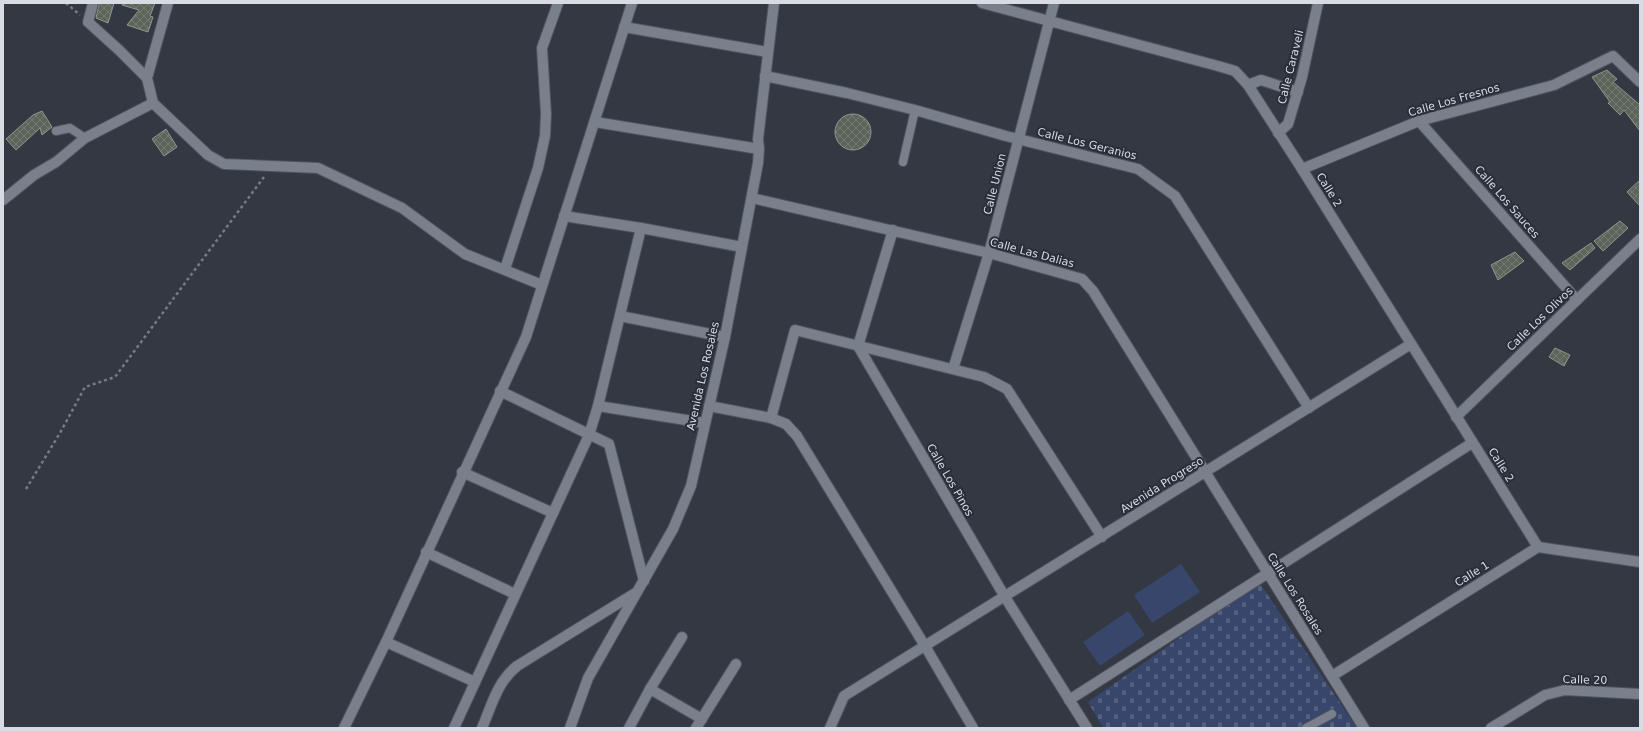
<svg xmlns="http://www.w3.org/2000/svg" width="1643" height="731" font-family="'DejaVu Sans',sans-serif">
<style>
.cemetery{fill:url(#cemetery-stones)}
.pitch{fill:#37466a}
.building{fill:url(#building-cross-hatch);stroke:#8e978b}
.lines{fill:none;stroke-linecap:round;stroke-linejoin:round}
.lane-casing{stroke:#50545d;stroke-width:10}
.street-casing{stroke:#50545d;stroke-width:12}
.path{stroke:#767b84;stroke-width:2.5;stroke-dasharray:3 3;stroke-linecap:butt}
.lane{stroke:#7a7f8c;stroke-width:8}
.street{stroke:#7a7f8c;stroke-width:10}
.labels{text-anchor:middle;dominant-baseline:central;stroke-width:4;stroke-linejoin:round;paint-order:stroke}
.street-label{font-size:11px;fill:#d8dbe2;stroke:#292e39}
</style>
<defs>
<pattern id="cemetery-stones" width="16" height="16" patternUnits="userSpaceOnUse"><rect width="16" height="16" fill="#37466a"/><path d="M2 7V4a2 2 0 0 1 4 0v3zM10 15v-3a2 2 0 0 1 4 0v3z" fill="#53607f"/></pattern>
<pattern id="building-cross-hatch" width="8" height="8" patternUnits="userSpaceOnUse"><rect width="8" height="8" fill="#5c655a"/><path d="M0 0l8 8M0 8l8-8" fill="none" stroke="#737a71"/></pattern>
</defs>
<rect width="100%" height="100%" fill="#333843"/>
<path class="cemetery" d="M1259,582l98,146h-254l-15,-26z"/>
<g class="pitch">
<path d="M1181,564l19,28 -48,31 -18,-28z"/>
<path d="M1128,611l17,24 -45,31 -17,-24z"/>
</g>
<g class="building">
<path d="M99,3h15l-6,20 -12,-5z"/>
<path d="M123,3h32l-5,13 3,1 -5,15 -21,-7 12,-15 -17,-5z"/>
<path d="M1607,70l10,9 -4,3 27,23v26l-16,-21 -4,5 -12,-12 2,-1 -18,-25z"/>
<path d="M42,111l10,16 -10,8 -2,-7 -24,22 -10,-11 27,-24z"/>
<circle cx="853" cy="132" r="18"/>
<path d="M166,129l11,18 -13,9 -12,-17z"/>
<path d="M1640,180v26l-13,-14z"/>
<path d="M1620,221l8,7 -25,23 -9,-10z"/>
<path d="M1591,243l4,5 -25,22 -8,-7z"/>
<path d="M1515,252l9,9 -26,19 -7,-15z"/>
<path d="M1555,348l15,7 -6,11 -15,-9z"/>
</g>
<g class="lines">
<g class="lane-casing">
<g id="lane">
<path d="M56,131l14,-3 15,10"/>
<path d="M903,162l12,-52"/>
<path d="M1306,728l26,-14"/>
</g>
</g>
<g class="street-casing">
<g id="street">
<path d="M93,3l-5,19 31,28 28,28"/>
<path d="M168,3l-21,75 6,25 55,52 16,9 94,4 84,40 63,46 77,31"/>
<path d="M982,3l236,63 17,5 13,14 54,84 236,378"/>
<path d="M624,27l144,25"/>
<path d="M765,76l82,17 68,17 91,26 132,33 37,27 134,212"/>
<path d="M1248,85l13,-5 37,12"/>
<path d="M1419,121l158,179"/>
<path d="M595,122l164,27"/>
<path d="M1278,133l10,-9 14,-47 16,-74"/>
<path d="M1302,169l117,-48 135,-36 59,-29 27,26"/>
<path d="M752,198l237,55 93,26 11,12 271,437"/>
<path d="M3,200l31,-25 22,-13 29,-24 68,-35"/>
<path d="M564,216l77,12 101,19"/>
<path d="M893,230l-35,116 147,251 82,131"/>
<path d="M505,269l33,-101 7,-32 1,-22 -4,-66 16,-45"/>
<path d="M620,316l105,21"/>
<path d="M953,369l36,-116 65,-250"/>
<path d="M500,391l109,53 35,137"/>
<path d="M598,406l107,17"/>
<path d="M709,406l62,12 15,6 11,12 128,210 48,82"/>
<path d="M1456,417l184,-178"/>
<path d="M771,418l24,-88 189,47 23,12 95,148"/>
<path d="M462,472l91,41"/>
<path d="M426,552l89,42"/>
<path d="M386,642l89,40"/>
<path d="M1332,676l206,-129 102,15"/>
<path d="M650,689l52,30"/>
<path d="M1069,700l403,-257"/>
<path d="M344,728l42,-86 140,-305 106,-334"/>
<path d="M454,728l135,-293 9,-29 43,-178"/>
<path d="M482,728c10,-23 15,-46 35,-62l120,-74"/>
<path d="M570,728l18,-50 85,-149 18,-43 34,-149 33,-174 1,-14 -1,-10 16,-136"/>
<path d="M629,728l21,-39 32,-52"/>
<path d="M696,728l40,-64"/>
<path d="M830,728l14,-32 567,-352"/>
<path d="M1491,728l54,-33 20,-5 75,4"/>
</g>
</g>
<g class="path">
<path d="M66,3l14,12"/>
<path d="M26,489l34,-56 25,-46 30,-10 149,-200"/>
</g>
<use href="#lane" class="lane"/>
<use href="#street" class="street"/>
</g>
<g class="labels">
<g class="street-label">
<text transform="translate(1291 67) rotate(-76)">Calle Caraveli</text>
<text transform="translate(1454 100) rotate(-16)">Calle Los Fresnos</text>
<text transform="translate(1087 144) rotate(14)">Calle Los Geranios</text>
<text transform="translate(995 184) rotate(-76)">Calle Union</text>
<text transform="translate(1329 190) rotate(58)">Calle 2</text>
<text transform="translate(1507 202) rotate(49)">Calle Los Sauces</text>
<text transform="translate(1032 253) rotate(15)">Calle Las Dalias</text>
<text transform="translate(1540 319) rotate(-44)">Calle Los Olivos</text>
<text transform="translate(703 376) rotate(-77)">Avenida Los Rosales</text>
<text transform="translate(1501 465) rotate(58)">Calle 2</text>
<text transform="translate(950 480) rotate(60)">Calle Los Pinos</text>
<text transform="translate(1162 485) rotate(-32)">Avenida Progreso</text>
<text transform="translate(1472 574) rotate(-32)">Calle 1</text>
<text transform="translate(1295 594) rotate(58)">Calle Los Rosales</text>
<text transform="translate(1585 680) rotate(1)">Calle 20</text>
</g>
</g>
<rect width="1643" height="731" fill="none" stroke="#d8dbe2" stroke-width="8"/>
</svg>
